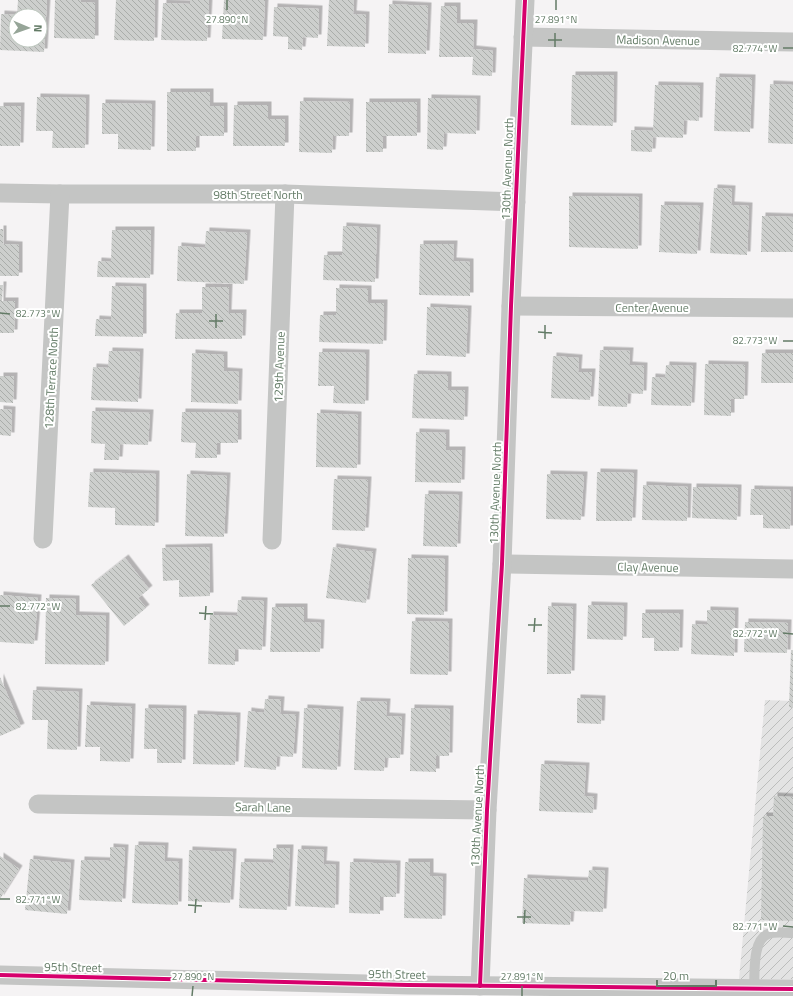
<svg xmlns="http://www.w3.org/2000/svg" width="793" height="996" font-family="'Titillium Web',sans-serif">
<style>
.industrial{fill:url(#industrial-furrows)}
.building{fill:url(#building-back-hatch);filter:url(#shadow)}
.lines{fill:none;stroke-linecap:round;stroke-linejoin:round}
.lane{stroke:#c4c5c4;stroke-width:10}
.street{stroke:#c4c5c4;stroke-width:19}
.cycleway-casing{stroke:#fff;stroke-width:6}
.cycleway{stroke:#d6006c;stroke-width:4}
.ticks{fill:none;stroke:#637b66;stroke-width:1.5}
.labels{text-anchor:middle;dominant-baseline:central;stroke-width:4;stroke-linejoin:round;paint-order:stroke}
.street-label{font-size:12px;fill:#637b66;stroke:#fff}
.ticks-label{font-size:10px;text-anchor:middle;fill:#637b66;stroke:#fff;stroke-width:4;stroke-linejoin:round;paint-order:stroke}
</style>
<defs>
<pattern id="industrial-furrows" width="10" height="10" patternUnits="userSpaceOnUse"><rect width="10" height="10" fill="#e3e3e3"/><path d="M-1 1l2-2M0 10L10 0M9 11l2-2" fill="none" stroke="#bcbdbc"/></pattern>
<pattern id="building-back-hatch" width="6" height="6" patternUnits="userSpaceOnUse"><rect width="6" height="6" fill="#cdcfcd"/><path d="M-1 5l2 2M0 0l6 6M5-1l2 2" fill="none" stroke="#aaadaa"/></pattern>
<filter id="shadow"><feDropShadow dx="3.5" dy="-3.5" stdDeviation="0" flood-color="#0004"/></filter>
</defs>
<rect width="100%" height="100%" fill="#f5f3f4"/>
<path class="industrial" d="M765,700l28,1v278h-54z"/>
<g class="building">
<path d="M18,0h29l-3,52 -44,-2 1,-36 15,1v25h24v-24h-23z"/>
<path d="M55,0h26v2l14,1v36l-41,-1z"/>
<path d="M116,0h39l-1,41 -40,-1z"/>
<path d="M190,0h19l-2,41 -46,-1 2,-37 27,1z"/>
<path d="M224,0h41l-2,40 -41,-1z"/>
<path d="M329,0h25l-1,14 13,1 -1,32 -38,-1z"/>
<path d="M389,4l39,2 -2,48 -38,-1z"/>
<path d="M441,6h16v17h17l-1,26 20,2 -1,25 -20,-1 1,-18h-34z"/>
<path d="M274,7l45,2 -1,29 -15,-1 -1,13 -14,-1v-12l-15,-1z"/>
<path d="M572,75h42l-1,51 -42,-1z"/>
<path d="M716,77l36,1 -2,54 -36,-1z"/>
<path d="M770,84l23,1v59l-25,-1z"/>
<path d="M655,85l45,1 -1,35 -15,-1 -1,18 -30,-1 -1,15 -21,-1v-21l22,1z"/>
<path d="M167,92h43v14h14v30h-28v15h-29z"/>
<path d="M37,97l49,1 -1,50h-33l1,-17h-17z"/>
<path d="M428,98l49,1 -1,35 -32,-1 -1,17 -16,-1z"/>
<path d="M300,101l50,1 -1,34h-16l-1,17 -33,-1z"/>
<path d="M366,102h51v34h-34v16h-17z"/>
<path d="M102,103l50,1 -1,46 -33,-1v-15h-16z"/>
<path d="M234,105h34v14h17v27h-52z"/>
<path d="M0,106h21l-1,40h-20z"/>
<path d="M714,188l18,1 -1,16 18,1 -2,49 -37,-2z"/>
<path d="M569,196l70,1 -1,52 -69,-2z"/>
<path d="M661,205l39,1 -3,48 -38,-2z"/>
<path d="M762,216l31,1v35h-32z"/>
<path d="M343,226l34,2 -2,54 -52,-2 1,-25h18z"/>
<path d="M0,229h3v15l16,1v31h-19z"/>
<path d="M112,230h39l-1,48 -53,-1 1,-16 13,1z"/>
<path d="M206,231l41,2 -3,51 -67,-3 1,-35 27,2z"/>
<path d="M420,244h34l-1,17 17,1v34l-51,-1z"/>
<path d="M0,285h3l-1,16h13l-1,32h-14z"/>
<path d="M112,286l31,1v50l-48,-1 1,-17 15,1z"/>
<path d="M202,287h27l-1,26h15l-1,26h-67l1,-26h26z"/>
<path d="M336,288l32,1v14h16l-1,41 -64,-2 1,-27h16z"/>
<path d="M427,307l41,2 -2,48 -40,-2z"/>
<path d="M600,350l30,1 -1,14 15,1 -1,28 -15,-1 -1,14 -29,-1z"/>
<path d="M109,351l31,1 -2,50 -47,-2 2,-33 15,1z"/>
<path d="M319,352l47,1 -1,51 -32,-1 1,-17h-16z"/>
<path d="M192,353l32,2v16l15,1 -1,32 -47,-2z"/>
<path d="M762,353h31v30h-32z"/>
<path d="M553,356l26,2 -1,14h14l-2,28 -39,-2z"/>
<path d="M705,364l40,1 -1,34h-13v17l-27,-1z"/>
<path d="M666,365l27,1 -2,40 -40,-1 1,-28 13,1z"/>
<path d="M414,374l34,1v15h17l-1,30 -52,-2z"/>
<path d="M0,376h14l-1,27 -13,-1z"/>
<path d="M0,409l12,1 -1,26 -11,-1z"/>
<path d="M92,411l58,2 -2,32 -28,-1 -1,16h-15l1,-16 -14,-1z"/>
<path d="M182,412l56,1v30h-21v15h-22l1,-15 -15,-1z"/>
<path d="M317,413l41,2 -1,53 -41,-1z"/>
<path d="M416,432l30,1v17h16l-1,33 -46,-1z"/>
<path d="M90,472l66,2 -1,52 -40,-1v-17l-27,-1z"/>
<path d="M597,472l37,1 -2,48h-36z"/>
<path d="M187,474l40,2 -3,61 -39,-1z"/>
<path d="M547,474l37,1 -3,45 -35,-1z"/>
<path d="M334,479l34,1 -3,51 -33,-1z"/>
<path d="M643,485l45,2 -1,34 -45,-1z"/>
<path d="M693,487l45,1 -1,32 -45,-2z"/>
<path d="M751,489l40,1 -1,39 -27,-1v-13h-13z"/>
<path d="M425,494l34,1 -2,52 -34,-1z"/>
<path d="M209,547l1,49 -31,1v-17l-16,1 -1,-33z"/>
<path d="M333,547l40,5 -7,51 -40,-5z"/>
<path d="M125,558l24,31 -11,9 8,10 -22,18 -33,-41z"/>
<path d="M408,558l37,1 -1,56 -37,-1z"/>
<path d="M0,595l38,3 -4,46 -34,-2z"/>
<path d="M46,598l30,1v16l30,1 -1,49 -60,-1z"/>
<path d="M238,600l26,1 -2,49 -27,-1v16l-27,-1 2,-49 27,1z"/>
<path d="M588,605l36,1 -1,34 -36,-1z"/>
<path d="M548,606l25,1 -2,67h-24z"/>
<path d="M272,607h32v15l17,1 -1,29h-50z"/>
<path d="M707,610l28,1 -1,45 -43,-2 1,-30 15,1z"/>
<path d="M642,613h38l-1,38h-25v-13h-12z"/>
<path d="M412,621l37,1 -1,53 -38,-1z"/>
<path d="M745,622l43,1 -1,30 -43,-1z"/>
<path d="M791,650h2v58l-4,-1z"/>
<path d="M0,677l21,50 -21,9z"/>
<path d="M33,690l46,2 -2,58 -30,-1 1,-29h-16z"/>
<path d="M577,698l25,1 -1,25 -24,-1z"/>
<path d="M265,699l16,1 -1,14 16,1 -3,42 -16,-1 -1,14 -32,-3 4,-56 16,2z"/>
<path d="M357,701l30,1 -1,14 16,1 -2,41h-15l-1,13 -30,-1z"/>
<path d="M87,705l45,2 -2,55 -30,-1v-14h-15z"/>
<path d="M145,708l38,1 -1,54h-25v-14h-13z"/>
<path d="M304,708l36,2 -3,60 -35,-2z"/>
<path d="M411,708l39,1 -1,47h-13v16l-26,-1z"/>
<path d="M194,714l43,2 -2,49 -42,-1z"/>
<path d="M541,764l45,2 -2,30 10,1 -1,16 -54,-2z"/>
<path d="M774,796l19,1v124l-32,-1 2,-104h10z"/>
<path d="M135,845l30,1 -1,15 15,1 -1,43 -46,-2z"/>
<path d="M110,847l15,1 -3,54 -43,-2 2,-40 29,1z"/>
<path d="M273,848h17l-3,62 -48,-2 2,-46 32,1z"/>
<path d="M298,849l26,1 -1,14 13,1 -1,43 -40,-2z"/>
<path d="M189,850l44,2 -3,51 -42,-2z"/>
<path d="M0,856l19,13 -19,30z"/>
<path d="M30,859l41,4 -4,51 -42,-4z"/>
<path d="M350,862l47,2 -1,33h-16v17l-31,-1z"/>
<path d="M405,862h25v14l13,1 -1,42 -38,-1z"/>
<path d="M589,870l16,1 -2,41 -32,-1 -1,14 -48,-2 2,-45 64,3z"/>
</g>
<g class="lines">
<path class="lane" d="M754,989c1,-15 -2,-49 14,-55 8,-3 17,-1 25,-1"/>
<g class="street">
<path d="M523,37l270,5"/>
<path d="M0,193l60,1h225l231,8"/>
<path d="M511,306l282,2"/>
<path d="M43,539l17,-345"/>
<path d="M272,540l13,-346"/>
<path d="M502,564l291,5"/>
<path d="M38,804l449,6"/>
<path d="M0,975l408,10 385,4"/>
<path d="M480,986l7,-176 15,-246 9,-258 14,-306"/>
</g>
<g class="cycleway-casing">
<g id="cycleway">
<path d="M0,975l408,10 385,4"/>
<path d="M480,986l7,-176 15,-246 9,-258 14,-306"/>
</g>
</g>
<use href="#cycleway" class="cycleway"/>
</g>
<path class="ticks" d="M227,10v-10M556,10v-10M548,40h14M555,47v-14M783,48h10M0,313l10,1M209,321h14M216,328v-14M538,332l14,1M545,339v-14M783,341h10M0,606h10M199,613l14,1M205,620l1,-14M528,625h14M534,632l1,-14M783,633l10,1M0,899h10M188,905l14,1M195,913l1,-14M517,917h14M524,924l1,-14M783,926l10,1M192,996l1,-10M522,996v-10"/>
<g class="labels">
<g class="street-label">
<text transform="translate(658 40) rotate(1)">Madison Avenue</text>
<text transform="translate(507 169) rotate(-88)">130th Avenue North</text>
<text x="258" y="194">98th Street North</text>
<text x="652" y="307">Center Avenue</text>
<text transform="translate(279 367) rotate(-88)">129th Avenue</text>
<text transform="translate(51 378) rotate(-87)">128th Terrace North</text>
<text transform="translate(495 493) rotate(-88)">130th Avenue North</text>
<text transform="translate(648 567) rotate(1)">Clay Avenue</text>
<text transform="translate(263 807) rotate(1)">Sarah Lane</text>
<text transform="translate(477 816) rotate(-87)">130th Avenue North</text>
<text transform="translate(73 967) rotate(1)">95th Street</text>
<text transform="translate(397 974) rotate(1)">95th Street</text>
</g>
</g>
<g class="ticks-label">
<text x="227" y="23">27.890°N</text>
<text x="556" y="23">27.891°N</text>
<text x="755" y="52">82.774°W</text>
<text x="38" y="317">82.773°W</text>
<text x="755" y="344">82.773°W</text>
<text x="38" y="610">82.772°W</text>
<text x="755" y="637">82.772°W</text>
<text x="38" y="903">82.771°W</text>
<text x="755" y="930">82.771°W</text>
<text x="193" y="980">27.890°N</text>
<text x="522" y="980">27.891°N</text>
</g>
<g transform="translate(28 28) rotate(92)"><circle r="19" fill="#ffffff" stroke="#c1cac2"/>
<path d="M0-3L7 15L0 10L-7 15Z" fill="#96a598"/>
<text y="-6" font-size="11" font-weight="bold" text-anchor="middle" fill="#637b66">N</text>
</g>
<path d="M657 980v6h59v-6" fill="none" stroke="#637b66" stroke-width="2"/>
<text x="663" y="980" font-size="12" fill="#637b66" stroke="#ffffff" stroke-width="3" paint-order="stroke">20 m</text>
</svg>
